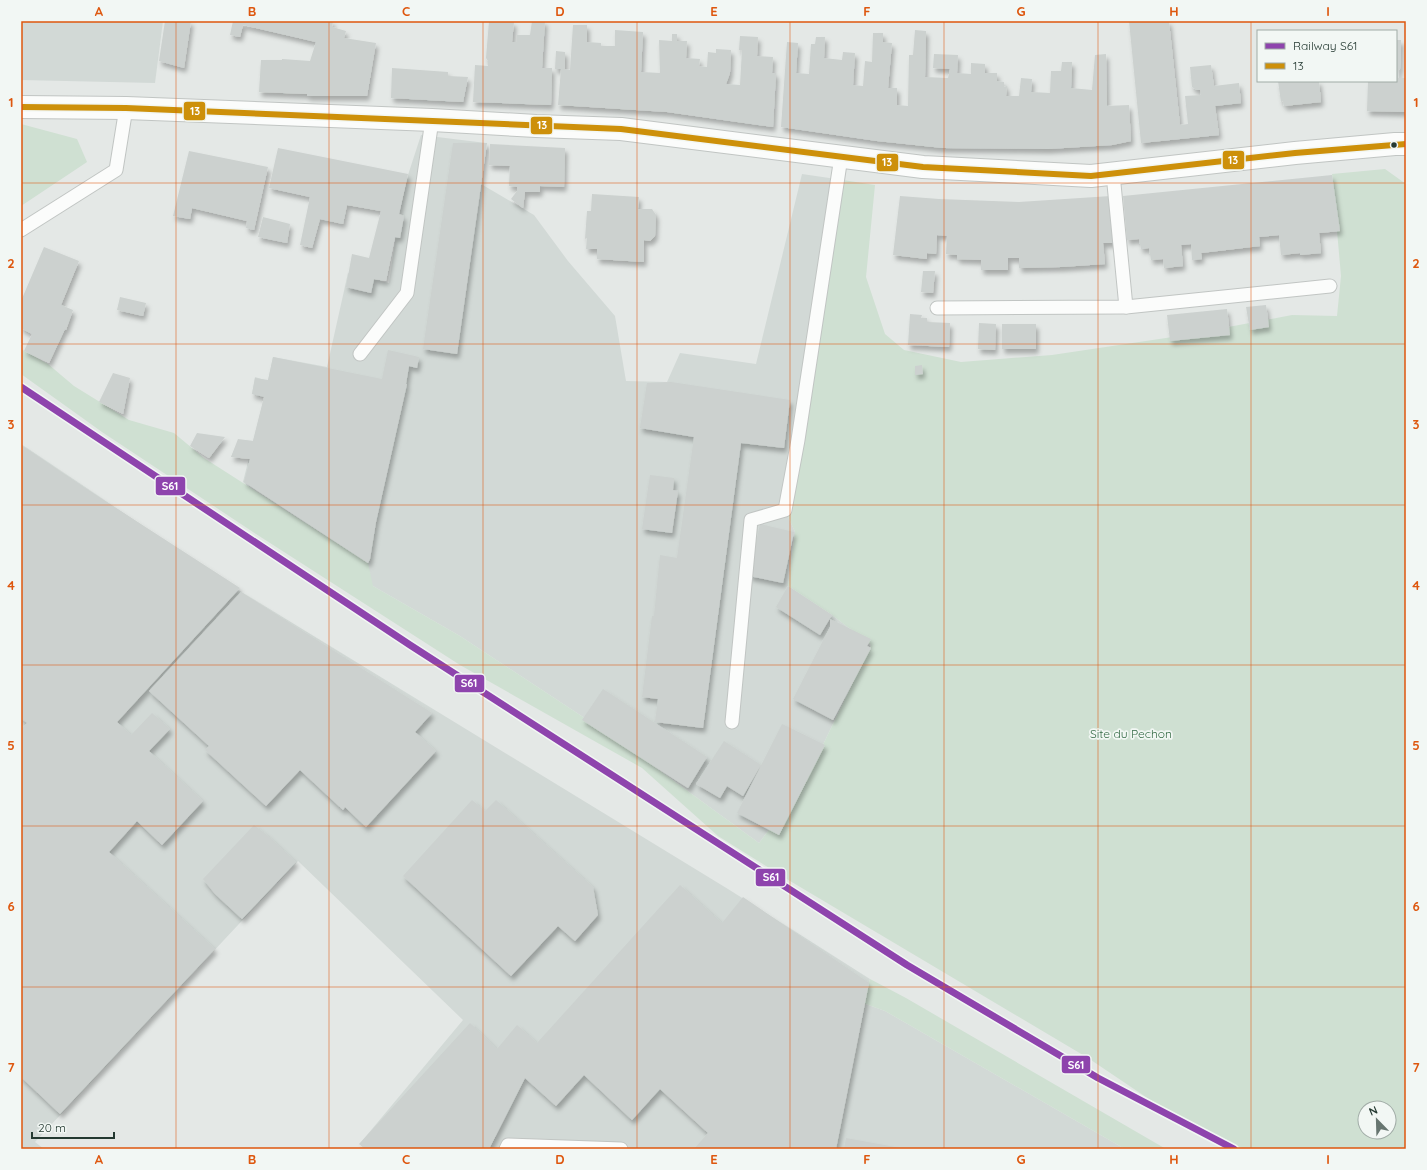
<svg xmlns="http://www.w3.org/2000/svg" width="1427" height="1170" font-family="Quicksand,sans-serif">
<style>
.built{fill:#d2d9d6}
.green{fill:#cfe0d2;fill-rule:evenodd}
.building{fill:#ccd1cf;filter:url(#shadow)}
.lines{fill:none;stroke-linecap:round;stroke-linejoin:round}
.lane-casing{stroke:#c1c5c3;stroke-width:15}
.street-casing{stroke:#c1c5c3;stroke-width:24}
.lane{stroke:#fbfcfb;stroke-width:13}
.street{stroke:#fbfcfb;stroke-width:22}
.bus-1-casing{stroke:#f2f7f4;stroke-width:9}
.bus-1{stroke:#cd900a;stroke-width:6}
.rail-1-casing{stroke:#f2f7f4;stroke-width:10}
.rail-1{stroke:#8e44ad;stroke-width:7}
.grid{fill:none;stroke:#de570e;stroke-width:1;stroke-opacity:0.55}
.bus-dot{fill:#243931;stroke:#f2f7f4;stroke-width:1.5}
.labels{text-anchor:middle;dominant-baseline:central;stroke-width:3.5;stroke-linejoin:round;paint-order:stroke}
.park-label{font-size:12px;fill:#336a44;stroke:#f2f7f4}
.line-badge{stroke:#f2f7f4;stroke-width:1.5}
.badge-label{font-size:11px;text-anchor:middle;font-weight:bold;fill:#fff}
.neatline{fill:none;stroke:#de570e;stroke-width:1.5}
.grid-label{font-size:13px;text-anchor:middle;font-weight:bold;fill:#de570e}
</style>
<defs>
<filter id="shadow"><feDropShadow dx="2.5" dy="4.5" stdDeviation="2" flood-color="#0004"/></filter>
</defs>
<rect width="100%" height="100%" fill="#e4e8e6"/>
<g class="built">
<path d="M21,21h142l-8,62 -134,-3z"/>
<path d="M421,135l65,8 -5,41 53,31 34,46 47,55 11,65 41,1 13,-29 76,11 46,-190 41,6 -58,330 10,22 -7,54 44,29 39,30 -66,137 -46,61 -144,-105 -155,-102 -87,-50 -130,-104 6,-24 -18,-1 8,-17 14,1 11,-43 -12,-4 3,-17 13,4 5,-24 54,10 21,-94 41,10 10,-69 9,-39z"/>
<path d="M21,444l219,147 488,298 142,90 -7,24 22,8 240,138h-756l-7,-8 101,-121 -165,-159 -263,281 9,7h-23z"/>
</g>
<g class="green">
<path d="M21,124l56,15 10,23 -66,44z"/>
<path d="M1385,169l21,15v965h-162l-61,-27 -95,-64 -303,-180 -67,-42 -76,-68 -182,-103 -204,-131 -154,-102 -81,-58v-25l27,15 26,22 55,34 45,13 30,25 164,105 5,23 87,50 155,102 144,105 46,-61 66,-137 -39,-30 -44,-29 7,-54 -10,-22 58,-330 32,5 -9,92 19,57 19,16 57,12 91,-7 134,-20 106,-20 45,1 4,-40 -9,-102zM1365,1108h24v24h-24z"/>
<path d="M870,979l36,19 260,151h-41l-240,-138 -22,-8z"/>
</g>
<g class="building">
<path d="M165,21h26l-7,47 -25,-7z"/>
<path d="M233,21h100l-1,6 14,4 -2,7 32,5 -9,53h-60v-2l-48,-2 2,-32h21v-1l28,2 6,-19 -73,-17 -3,12 -10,-2z"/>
<path d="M489,21l25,1 -2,20h5v-7h13l2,-14h13l-3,47h10l-1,37 -78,-3 2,-37 13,1v-5l-2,-3z"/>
<path d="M1129,21h40l11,104 8,-1 -3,-28 16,-1 -1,-5h-3l-5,-3 -2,-20 21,-2 3,21 25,-3 2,20 -26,3 4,29 -78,8z"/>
<path d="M573,25h14v17l14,1v3h14v-16l28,2 -2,40 19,1 -1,-33 13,1v-7h5v7h10l-1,17 14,1 -1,7 8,1 1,-15 8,1v-4l15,1 -1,23 -4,11 14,1 2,-35h-3l1,-14 18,1 -1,19 16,1 -1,16h4l-3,54 -106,-15 -109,-7 3,-36h-6l1,-18 9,1v17l5,1z"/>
<path d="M915,30l11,1 -1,46 23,1 2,-9 -17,-1 1,-14 24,1 -1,18 14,1v-11l14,1v9h12v8l7,1v5l3,-1 -1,10h13l2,-18 11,1 -1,13 19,1 1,-22h10l1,-9h10l-1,26 21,2 3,-35 11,-1 1,52 22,-1 2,36 -19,4 -64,4 -105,-1 -66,-7 -96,-14 6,-85 11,1 -2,30 13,1 2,-30h4l1,-7h9l-1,21 18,2 1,-8 12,1 -2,32 10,1 2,-25 7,1 1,-29h10v9l9,1 -4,45h9v17l11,1 1,-51h4z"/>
<path d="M1396,40h5l-1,29 -1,1 -1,8h8v34l-39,-1 1,-30h28z"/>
<path d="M392,68l56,4v4l20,1 -5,25 -72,-4z"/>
<path d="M1278,81h41l2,21 -37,4 -1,-5 -2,1z"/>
<path d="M453,143h34l-30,211 -34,-5z"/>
<path d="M490,144l75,4 -1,39 -24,-1v6h-15l-2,16 -12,-9 6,-8v-4l-8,-1 1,-20 -21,-1z"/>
<path d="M278,148l130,26 -9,40 5,2 -4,22 -5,-1 -9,44 -12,-2 -3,14 -25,-6 6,-33 17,4 12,-47 -34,-6 -4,19 -23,-5 -8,29 -12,-3 10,-48 -41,-9z"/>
<path d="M189,151l79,16 -14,63 -8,-2 1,-7 -55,-13 -2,11 -17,-3z"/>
<path d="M1332,175l8,56 -21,2 2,20 -21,2v-2l-19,2 -2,-20 -20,2 1,9 -59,7 1,6 -10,1 -1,-16 -10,1 2,21 -19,2 -1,-9 -12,1 -2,-12 -8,1 -2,-10 -12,1 -4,-44z"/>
<path d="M592,194l47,3 -1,12h14l4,6 -1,21 -5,5 -6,-1v22l-47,-3v-10h-11l1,-11 -2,1 2,-28h4z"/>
<path d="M900,196l39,3 80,3 92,-6 3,47h-11l2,21 -44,3 -42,1v-10h-11v12h-27v-10l-24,-1v-4l-11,-1 1,-18 -10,-1 -1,19 -9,-1v6l-34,-4z"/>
<path d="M263,217l27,7 -3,19 -29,-6z"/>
<path d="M44,247l35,14 -18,44 12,5 -7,20 -1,-1 -16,34 -25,-12 8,-17 -11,-6v-27z"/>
<path d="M923,271h12l-2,22 -12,-1z"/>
<path d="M120,297l26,6 -3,13 -26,-6z"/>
<path d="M1266,305l3,22 -19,3 -4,-23z"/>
<path d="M1227,309l3,26 -60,6 -3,-26z"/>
<path d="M910,314l12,1 -1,3h6v4l23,1 -1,24 -41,-2z"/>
<path d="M979,323l17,1 -1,26 -17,-1z"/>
<rect x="1002" y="324" width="34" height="25"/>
<path d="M388,350l31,7 -2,11 -8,-2 -3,18h1l-31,138 -6,37 -2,4 -124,-81 6,-23 -19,-2 7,-18 15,2 11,-44 -12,-3 3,-16 13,2 5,-23 109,22z"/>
<path d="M922,365l1,9 -8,1v-9z"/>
<path d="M113,373l17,5 -7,36 -24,-12z"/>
<path d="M671,382l119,18 -6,48 -43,-5 -38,285 -48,-6 3,-23 -16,-2 10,-81h2l6,-61 17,3 17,-121 -54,-9 7,-45z"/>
<path d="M197,433l28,4 -16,21 -19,-12z"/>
<path d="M21,445l64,43 155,100 -123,134 14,13 21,-22 18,16 -21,22 54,50 -41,44 -25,-24 -28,31 106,97 -155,165 -39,-37v-348l6,-6 -6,-5z"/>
<path d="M650,475l24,3 -1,12 5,1 -6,42 -30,-4z"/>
<path d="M760,524l34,8 -11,51 -34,-7z"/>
<path d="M788,586l44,29 -12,20 -44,-28z"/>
<path d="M241,592l191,121 -17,19 21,19 -70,76 -21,-20 -2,3 -43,-40 -34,36 -61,-56 4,-4 -60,-55z"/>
<path d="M830,619l41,20 -4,7 4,2 -38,72 -40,-21 37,-72z"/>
<path d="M603,689l104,68 -19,31 -106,-68z"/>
<path d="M782,724l43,21 -46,90 -42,-22z"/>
<path d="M724,741l37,24 -18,31 -16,-10 -7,12 -24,-14z"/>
<path d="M472,800l13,11 11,-11 97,87 5,28 -23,26 -17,-15 -47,50 -108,-100z"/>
<path d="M254,825l14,11 28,26 -54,57 -27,-25 -12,-15z"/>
<path d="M680,885l42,38 21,-26 126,86 -33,166h-142l14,-16 -48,-44 -28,31 -48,-45 -28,31 -31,-28 -36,71h-124l-6,-5 111,-121 27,26 20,-24 20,18z"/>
<path d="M846,1138l55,10 -1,1h-56z"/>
</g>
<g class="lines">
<g class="lane-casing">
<g id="lane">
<path d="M1113,174l13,133"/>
<path d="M21,230l95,-60 10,-62"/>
<path d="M937,308l189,-1 204,-21"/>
<path d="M360,354l47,-61 25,-173"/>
<path d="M732,722l19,-202 34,-10 13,-70 43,-283"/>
<path d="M506,1149l2,-4 113,4"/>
</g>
</g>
<g class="street-casing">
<path id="street" d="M21,107l105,1 306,12 104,6 85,3 302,38 168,9 204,-23 100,-9h11"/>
</g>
<use href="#lane" class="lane"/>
<use href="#street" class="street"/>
<g class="bus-1-casing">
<path id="bus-1" d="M21,107l105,1 495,21 302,38 168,9 204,-23 111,-9"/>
</g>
<use href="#bus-1" class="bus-1"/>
<g class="rail-1-casing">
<path id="rail-1" d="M21,387l389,258 497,320 191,113 136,71"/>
</g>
<use href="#rail-1" class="rail-1"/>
</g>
<path class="grid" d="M176,21v1128M329,21v1128M483,21v1128M637,21v1128M790,21v1128M944,21v1128M1098,21v1128M1251,21v1128M21,183h1385M21,344h1385M21,505h1385M21,665h1385M21,826h1385M21,987h1385"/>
<circle class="bus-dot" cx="1394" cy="145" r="3.5"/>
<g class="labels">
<g class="park-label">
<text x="1131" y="733">Site du Pechon</text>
</g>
</g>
<g class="line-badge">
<rect x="183" y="101" width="23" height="20" rx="4" fill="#cd900a"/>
<rect x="530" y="116" width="23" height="19" rx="4" fill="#cd900a"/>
<rect x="1222" y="150" width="23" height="20" rx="4" fill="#cd900a"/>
<rect x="876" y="153" width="23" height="19" rx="4" fill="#cd900a"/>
<rect x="155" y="476" width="31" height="20" rx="4" fill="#8e44ad"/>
<rect x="454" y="674" width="31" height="19" rx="4" fill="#8e44ad"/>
<rect x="755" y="868" width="31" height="19" rx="4" fill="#8e44ad"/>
<rect x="1061" y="1055" width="30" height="19" rx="4" fill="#8e44ad"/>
</g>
<g class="badge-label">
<text x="195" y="115">13</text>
<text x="542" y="129">13</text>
<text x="1233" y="164">13</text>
<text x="887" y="166">13</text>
<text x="170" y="490">S61</text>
<text x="469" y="687">S61</text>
<text x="771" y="881">S61</text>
<text x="1076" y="1069">S61</text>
</g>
<rect width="1427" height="1170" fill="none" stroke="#f2f7f4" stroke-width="44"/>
<rect x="1257" y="30" width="140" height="52" fill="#f2f7f4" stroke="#a0aba6"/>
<rect x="1265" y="43" width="20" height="6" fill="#8e44ad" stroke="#a0aba6"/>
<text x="1293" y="50" font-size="12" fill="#243931">Railway S61</text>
<rect x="1265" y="63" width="20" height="6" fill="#cd900a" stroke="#a0aba6"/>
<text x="1293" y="70" font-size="12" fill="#243931">13</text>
<g transform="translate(1377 1120) rotate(337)"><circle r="19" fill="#f2f7f4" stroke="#a0aba6"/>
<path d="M0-3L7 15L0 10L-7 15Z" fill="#677670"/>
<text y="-6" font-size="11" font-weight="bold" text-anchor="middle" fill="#243931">N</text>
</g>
<path d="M32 1132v6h82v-6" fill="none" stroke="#243931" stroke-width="2"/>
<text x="38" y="1132" font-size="12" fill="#243931" stroke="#f2f7f4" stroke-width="3" paint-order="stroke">20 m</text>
<rect x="22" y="22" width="1383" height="1126" class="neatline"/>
<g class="grid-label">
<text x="99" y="16">A</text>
<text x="252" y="16">B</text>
<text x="406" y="16">C</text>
<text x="560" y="16">D</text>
<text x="714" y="16">E</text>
<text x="867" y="16">F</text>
<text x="1021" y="16">G</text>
<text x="1174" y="16">H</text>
<text x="1328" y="16">I</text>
<text x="11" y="107">1</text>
<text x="1416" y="107">1</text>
<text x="11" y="268">2</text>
<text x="1416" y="268">2</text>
<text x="11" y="429">3</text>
<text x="1416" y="429">3</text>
<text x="11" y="590">4</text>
<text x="1416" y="590">4</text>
<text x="11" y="750">5</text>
<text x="1416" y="750">5</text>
<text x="11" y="911">6</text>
<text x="1416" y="911">6</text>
<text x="11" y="1072">7</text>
<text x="1416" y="1072">7</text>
<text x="99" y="1164">A</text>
<text x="252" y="1164">B</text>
<text x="406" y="1164">C</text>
<text x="560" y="1164">D</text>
<text x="714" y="1164">E</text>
<text x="867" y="1164">F</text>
<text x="1021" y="1164">G</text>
<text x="1174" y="1164">H</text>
<text x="1328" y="1164">I</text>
</g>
</svg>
